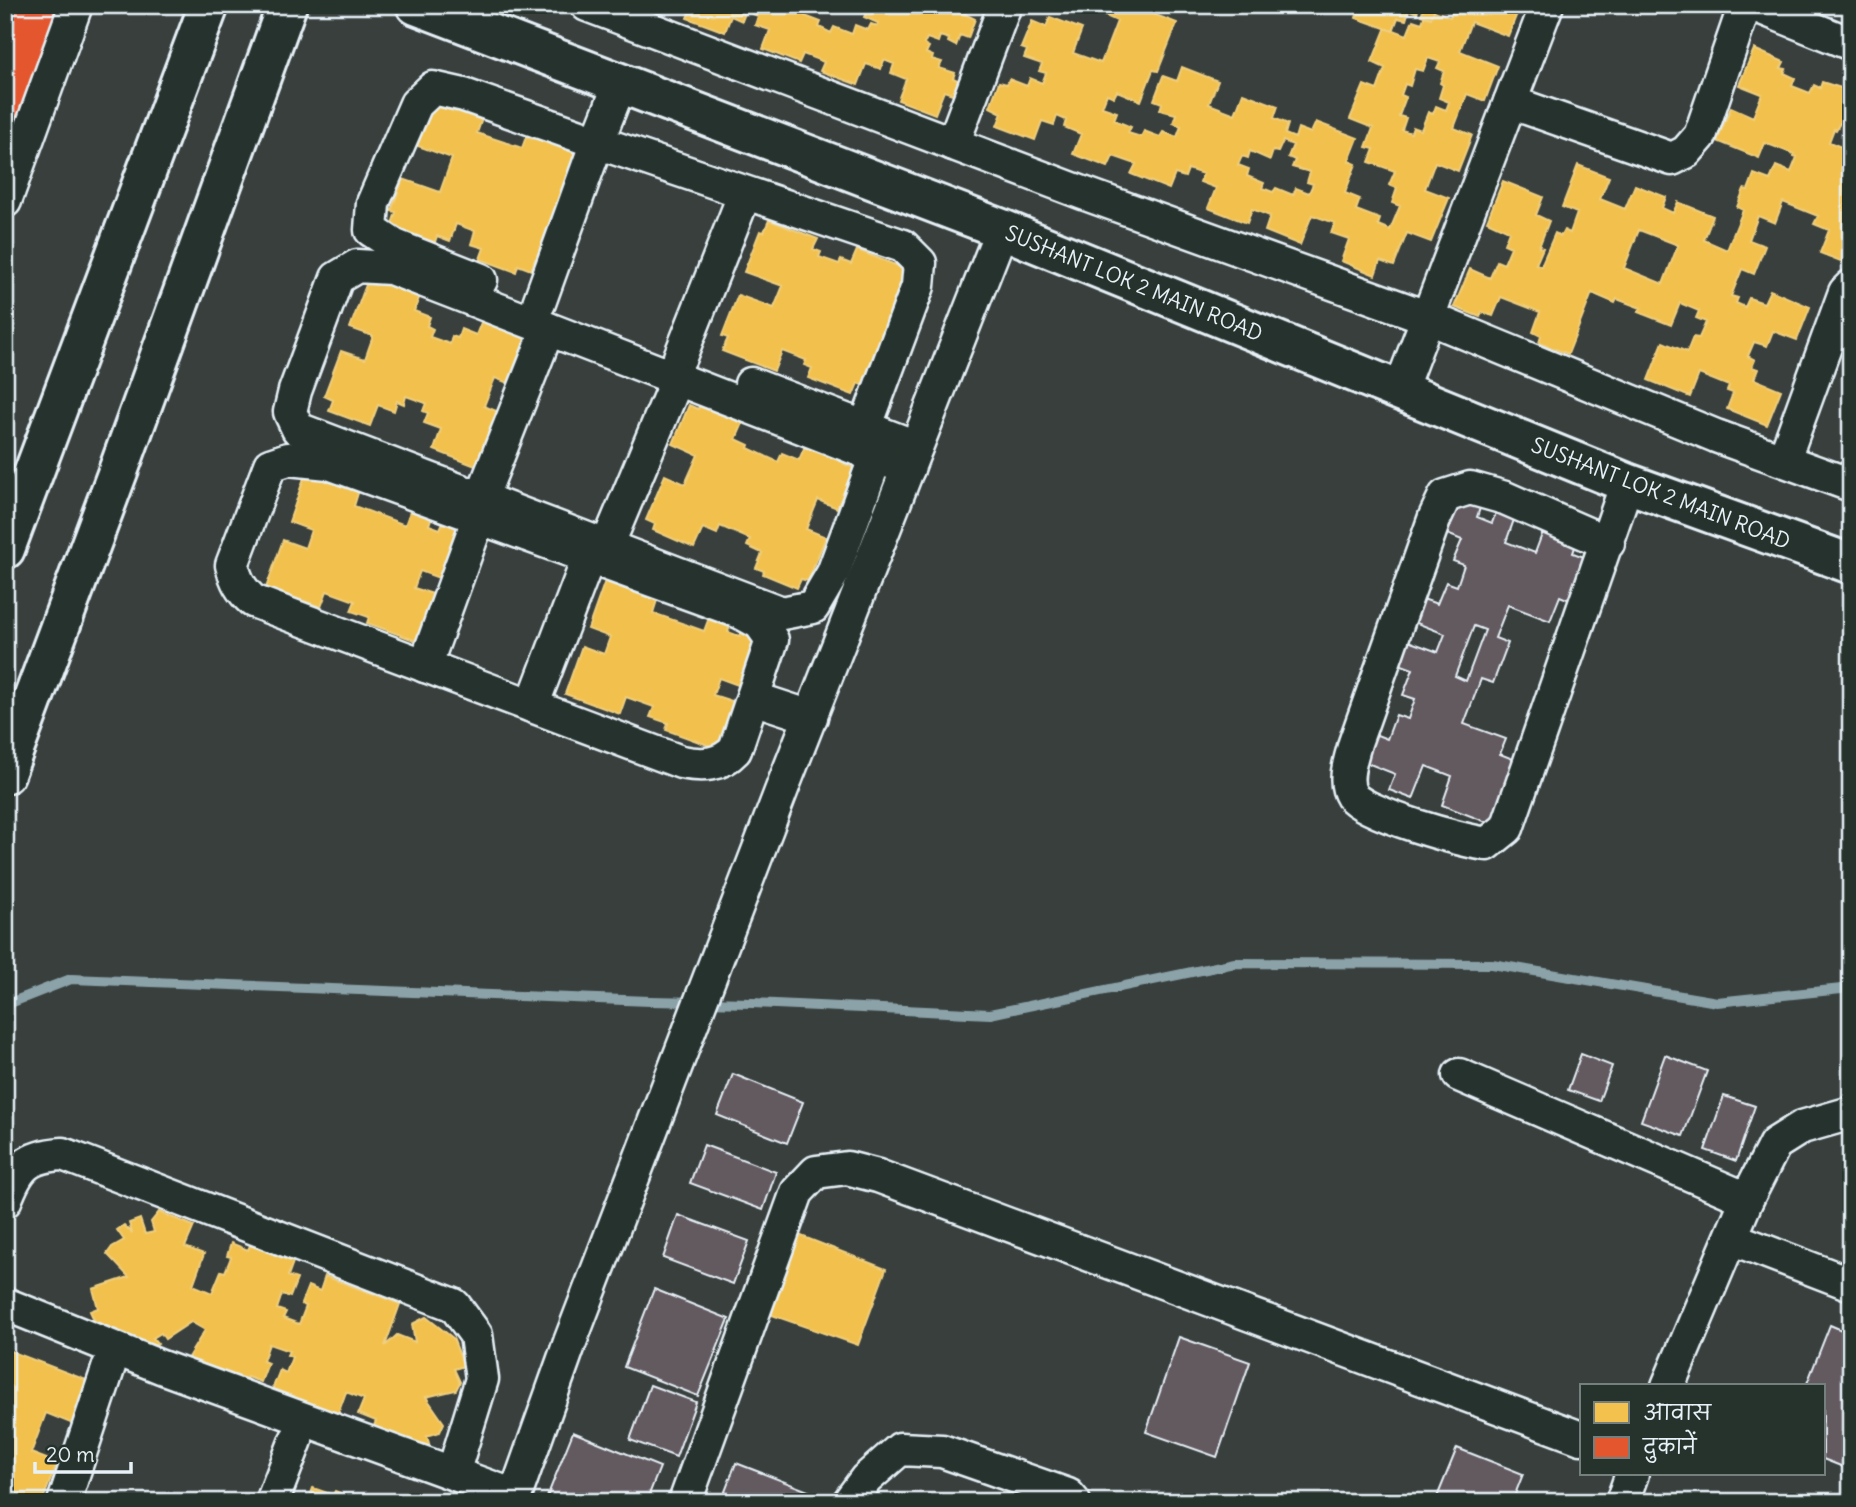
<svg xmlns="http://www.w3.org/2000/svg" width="1856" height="1507" font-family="Delius,'Playpen Sans Deva',sans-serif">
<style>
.homes{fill:#f2c14e;stroke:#efcf81;stroke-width:2;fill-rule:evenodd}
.shops{fill:#e4572e;stroke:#e5856b;stroke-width:2}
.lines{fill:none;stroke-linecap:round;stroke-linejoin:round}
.stream{stroke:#8ba2a9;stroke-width:10}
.building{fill:#635a61;stroke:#e8f1f8;stroke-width:2;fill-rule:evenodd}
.minor-casing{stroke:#e8f1f8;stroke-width:37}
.tertiary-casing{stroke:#e8f1f8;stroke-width:44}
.secondary-casing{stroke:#e8f1f8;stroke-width:44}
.minor{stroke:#26332d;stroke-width:32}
.tertiary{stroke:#26332d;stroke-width:38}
.secondary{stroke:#26332d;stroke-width:38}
.labels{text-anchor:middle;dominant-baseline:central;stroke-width:7;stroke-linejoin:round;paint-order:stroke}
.street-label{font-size:21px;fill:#e8f1f8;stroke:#26332d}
</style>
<rect width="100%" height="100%" fill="#383f3d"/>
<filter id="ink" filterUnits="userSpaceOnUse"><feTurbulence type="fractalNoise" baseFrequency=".0143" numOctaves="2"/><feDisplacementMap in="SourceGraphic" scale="14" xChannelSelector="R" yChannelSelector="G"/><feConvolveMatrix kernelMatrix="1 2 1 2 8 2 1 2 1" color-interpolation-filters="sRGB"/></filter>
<g filter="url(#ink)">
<g class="homes">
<path d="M692,5h109l7,3 -3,8 16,6 -2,5 12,6 3,-6 18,7 3,-9 13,5 3,-6 6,2 1,-3 -14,-6 5,-10 -6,-2h48l14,6 2,-6h42l-4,9 10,5 -7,19 -8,-3 -4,11 -8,-4 1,-3 -9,-3 -2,6 -11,-4 -3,6 5,3 -3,6 7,3 -1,3 10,3 -3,6 16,5 -2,5 7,3 -5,14 -11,-4 -9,23 -37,-14 8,-21 -15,-6 3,-9 -10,-4 -3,9 -15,-5 -8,21 -38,-14 4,-9 -21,-8 -4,9 -36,-14 7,-19 -15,-5 3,-9 -12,-5 -4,10 -11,-5 -6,16 -38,-14z"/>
<path d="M1102,5h48l-2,7 29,11 -19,48 -5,-1 -12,31 -24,-10 -3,6 -7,-3 -5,13 15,5 -3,8 17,7 -3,6 13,4 3,-6 16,6 3,-5 14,5 4,-11 -8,-3 3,-9 -16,-4 2,-7 -8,-3 9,-24 14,5 5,-14 36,14 -9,23 26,10 8,-21 35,13 -4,12 14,6 -3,10 10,4 3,-10 13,5 5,-11 42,16 -9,23 7,3 -11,29 15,6 -4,11 24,9 -2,6 12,5 10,-24 -8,-3 5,-15 -8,-3 6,-14 -26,-9 5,-13 -8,-2 7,-19 -23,-9 14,-34 13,5 8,-22 -13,-6 14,-35 21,8 6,-15 9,3 5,-15 23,9 5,-12h47l16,6 -10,25 -37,-14 -11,29 38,15 -13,35 -18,-7 -13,34 18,7 -14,36 -23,-9 -10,27 24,9 -18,44 -24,-9 -13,33 -14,-5 -5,14 -34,-14 8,-22 -18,-6 4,-10 -23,-8 -12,30 -35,-14 5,-15 -18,-7 -5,14 -39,-15 8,-20 -16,-6 3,-8 -15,-5 -3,8 -10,-3 -6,15 -38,-15 5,-10 -23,-8 -5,11 -35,-13 8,-20 -17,-7 2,-7 -9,-4 -3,9 -12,-4 -7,19 -38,-14 5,-13 -12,-6 9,-25 8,2 2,-5 18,7 3,-8 12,5 4,-10 -7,-2 3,-7 -18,-6 3,-8 -6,-2 11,-27 14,6 4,-10 32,12 -9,24 28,10 16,-42 -18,-8zM1428,58l12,4 -3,6 7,3 -4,12 3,2 -4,13 10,4 -3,8 -10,-4 -3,8 -5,-2 -7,18 -8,-3 -2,6 -9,-3 4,-12 -7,-2 7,-19 -5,-2 4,-11 5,2 5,-17 8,2zM1283,141l10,4 -5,12 7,3 -3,7 18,5 -3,10 6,2 -4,9 -13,-5 -3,7 -17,-7 -3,4 -11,-4 2,-5 -17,-7 2,-7 -11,-4 4,-9 6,2 2,-7 20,9 3,-9 5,1z"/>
<path d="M1360,5h60l-3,8 -8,-3 -3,10 -8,-2 -5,13 -37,-13z"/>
<path d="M1420,5h27l-2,5 -10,-3 -4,11 -10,-3 3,-8z"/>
<path d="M1754,49l30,13 -3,6 5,1 -2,4 11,5 -3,8 18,7 4,-8 6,3 2,-6 29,9v30l-3,6 -8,-4 -4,7 -2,-1 -5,13 22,9v114l-31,-12 9,-23 -15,-6 4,-8 -35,-14 -8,21 -17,-7 -9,24 16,6 -11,28 -12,-5 -11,27 7,2 -2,5 9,4 4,-9 15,5 6,-13 40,17 -13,33 -24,-9 -6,15 -13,-4 -6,14 7,4 -3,7 6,2 -4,10 27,11 -14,35 -40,-16 6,-16 -6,-2 2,-5 -30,-12 -9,23 -42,-17 15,-38 24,10 6,-15 6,1 7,-16 -10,-4 3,-7 -19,-8 -9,22 -33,-13 3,-4 -24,-9 -2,4 -23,-10 -24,61 -29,-11 2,-7 -8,-4 7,-20 -39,-15 -8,19 -11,-4 -2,5 -26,-10 16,-38 20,9 7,-17 7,3 7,-17 -7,-3 5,-13 -22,-10 16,-40 40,16 -7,18 13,6 -10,26 4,1 -7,16 5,2 14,-33 6,3 3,-6 6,3 7,-20 -15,-6 16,-42 31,12 -9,22 25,10 10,-24 31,12 -4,11 11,5 5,-11 35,14 -9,24 23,10 16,-40 -6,-3 7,-18 4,1 6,-16 16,6 6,-14 15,6 6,-15 -3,-1v-2l-29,-11 -6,15 -42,-17 14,-34 22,10 9,-23 -23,-9zM1639,230l39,15 -15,39 -39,-16z"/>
<path d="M436,102l9,3 -1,3 12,4 2,-5 25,9 -6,17 45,15 4,-11 6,2 1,-4 45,11 -6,17 6,1 -35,98 -8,-3 -4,11 -13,-5 -2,7 -36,-13 4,-11 -13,-4 4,-13 -19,-7 -6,17 -13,-5 -2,6 -44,-15 5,-15 -5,-1 12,-32 37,13 12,-34 -37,-13 12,-35 5,2z"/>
<path d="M769,220l49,19 -5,10 8,3 -2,5 20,7 2,-4 10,4 6,-14 49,19 -4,11 4,2 -40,105 -8,-4 -5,12 -45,-17 4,-10 -8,-3 2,-5 -24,-9 -8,20 -52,-20 6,-13 -6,-2 16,-41 36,13 9,-22 -39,-14 16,-41 4,1z"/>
<path d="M379,277l42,16 -7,18 16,6 -3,9 6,3 -3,8 20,7 2,-8 6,2 3,-9 15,6 8,-20 43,16 -3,8 9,3 -17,44 -21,-8 -11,28 22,9 -28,52 -44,-17 7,-21 -17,-6 4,-10 -5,-2 3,-8 -20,-7 -2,8 -7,-3 -3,10 -16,-6 -8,21 -41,-15 4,-11 -9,-4 17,-45 24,8 8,-23 -23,-8 17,-46 8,3z"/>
<path d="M701,402l43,19 -8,18 13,6 -1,3 30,14 4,-9 17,7 9,-21 40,17 -4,8 10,4 -17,40 -19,-8 -12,29 20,8 -18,44 -7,-2 -4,9 -34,-14 1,-3 -8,-3 6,-15 -15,-7 3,-7 -30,-13 -3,8 -14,-6 -9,20 -41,-18 2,-6 -9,-4 19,-45 20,9 13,-29 -25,-11 16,-39 9,4z"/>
<path d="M306,472l53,18 -5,16 51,19 6,-16 21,7 -3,9 11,4 4,-9 22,8 -19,53 -27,-10 -6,17 28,9 -17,47 -58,-21 2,-6 -18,-6 4,-10 -28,-10 -6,16 -55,-19 17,-48 22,8 6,-18 -22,-8z"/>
<path d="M606,578l52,19 -5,16 51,18 6,-16 21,8 -3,9 11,4 4,-10 22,9 -19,53 -27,-10 -6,17 28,9 -17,47 -58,-21 2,-7 -18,-6 4,-10 -28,-10 -6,17 -55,-20 17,-48 22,8 6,-17 -22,-8z"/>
<path d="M159,1212l35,14 -9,21 19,7 -11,31 19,8 9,-22 4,1 6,-15 -4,-1 4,-13 17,7 2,-5 43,17 -5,14 9,3 -7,18 -8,-3 -5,15 9,3 -3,6 16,6 7,-18 -5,-2 7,-18 12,5 5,-15 75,28 -15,42 12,-11 18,7 -3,-18 14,-7 27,21 11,28 -10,3 6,13 -4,8 -30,7 18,26 -4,9 -13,4 3,11 -24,8 -37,-17 7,-17 -18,-7 6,-15 -18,-7 -13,36 -57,-21 5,-14 -9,-3 8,-20 6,3 6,-16 -5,-2 2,-4 -20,-7 -6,17 5,2 -7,19 -14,-5 -5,13 -60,-23 23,-37 -14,-8 -26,17 -4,-6 -8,5 5,6 -8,5 -48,-11 -12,-27 8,-3 -5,-19 36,-12 -22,-23 5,-7 12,-7 -7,-10 7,-5 8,8 -3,-10 11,-4 5,15 9,-2 -3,-10z"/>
<path d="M791,1232l95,37 -28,76 -95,-33z"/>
<path d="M5,1349l84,32 -16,43 -27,-11 -15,40 26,10 -15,39h-13l-24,-9z"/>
<path d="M313,1488l20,7 2,-4 18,7 -2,4h-43z"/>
</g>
<path class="shops" d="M5,5h56l-44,120 -12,-4z"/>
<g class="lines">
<path class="stream" d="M5,1005l66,-26 579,22 103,2 237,11 245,-51 257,1 225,38 134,-14"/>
</g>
<g class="building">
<path d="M1460,501l20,7 -3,9 15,6 6,-16 18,7 -10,28 29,11 9,-24 33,12 -4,12 19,7 -20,41 -12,-5 -10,25 -42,-16 -13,33 13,5 -15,40 -12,-4 -17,45 42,15 -6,15 18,7 -24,64 -52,-20 10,-29 -26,-10 -13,33 -24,-9 6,-16 -33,-13 10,-28 15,6 9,-24 12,4 7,-20 -12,-4 10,-26 -14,-5 9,-23 30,11 7,-18 -31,-12 9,-23 14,5 9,-22 11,4 7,-21 -11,-4 9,-21 -15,-6zM1474,626l11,4 -19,51 -11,-5z"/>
<path d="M1581,1054l31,12 -13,35 -31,-11z"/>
<path d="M1665,1055l42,16 -24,65 -42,-15z"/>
<path d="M733,1074l70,28 -16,41 -70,-28z"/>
<path d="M1724,1096l31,10 -19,55 -31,-11z"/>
<path d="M704,1145l72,27 -13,38 -73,-27z"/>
<path d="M678,1215l71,26 -16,43 -70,-26z"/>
<path d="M654,1289l75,30 -31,77 -74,-29z"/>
<path d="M1830,1325l21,9v136l-28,-11v-73h-17z"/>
<path d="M1179,1337l71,25 -33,95 -71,-25z"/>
<path d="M650,1385l46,17 -20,55 -46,-17z"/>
<path d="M573,1432l87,35 -14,35h-101z"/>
<path d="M1457,1448l66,26 -11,28h-77z"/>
<path d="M736,1463l75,29 -4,10h-86z"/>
</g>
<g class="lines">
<g class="minor-casing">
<g id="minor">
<path d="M587,5l496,188 346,125 287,118 135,49"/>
<path d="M1754,5l97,39"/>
<path d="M1510,102l162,57 14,-7 14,-16 45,-131"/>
<path d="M953,144l52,-139"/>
<path d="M5,201l71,-196"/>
<path d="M481,280l-86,-34 -24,-16 2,-27 43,-99 17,-16 31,7 133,47 23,-58"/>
<path d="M539,303l58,-161 306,104 17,17 -2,23 -53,142"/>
<path d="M680,357l65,-164"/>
<path d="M751,384l165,63"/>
<path d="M1400,390l147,-385"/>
<path d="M876,456l-43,117 -20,34 -31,6 -484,-184 -8,-17 5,-21 42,-113 20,-12 34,2 485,188 32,13"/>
<path d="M288,459l41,4 411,149 20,11 12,17 -37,110c-15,16 -33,16 -54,12l-428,-161c-12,-11 -17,-20 -21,-36l38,-100z"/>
<path d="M1784,459l61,-167 6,-6"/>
<path d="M481,499l67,-170"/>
<path d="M1608,543l-103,-45 -35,-10 -25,8 -10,21 -80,226c-4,16 -13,38 -3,53 13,18 111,45 135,48l20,-16 120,-345"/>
<path d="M607,546l70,-167"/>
<path d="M425,666l54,-149"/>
<path d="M753,698l58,19"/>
<path d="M532,706l57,-149"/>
<path d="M1459,1075l288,124"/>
<path d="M5,1201c13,-34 21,-45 58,-47l391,151 22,30 6,44 -29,94"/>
<path d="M1731,1238l120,46"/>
<path d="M5,1304l156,63 354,129"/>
<path d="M1668,1386l79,-187 28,-55 27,-17 49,-14"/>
<path d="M64,1502l45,-136"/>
<path d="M272,1502l24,-62"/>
<path d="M513,1502l57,-160 215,-561 217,-552"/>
<path d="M685,1502l112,-310 19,-20 31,-4 31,8 703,262"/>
<path d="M849,1502l17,-23 34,-30 42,2 126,44 6,7"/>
<path d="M1622,1502l10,-28"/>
</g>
</g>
<g class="tertiary-casing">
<path id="tertiary" d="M416,5l586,224 625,254 224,81"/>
</g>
<g class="secondary-casing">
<g id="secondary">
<path d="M5,549l204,-544"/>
<path d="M5,774l115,-308 167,-461"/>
</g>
</g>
<use href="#minor" class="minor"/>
<use href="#tertiary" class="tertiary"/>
<use href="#secondary" class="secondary"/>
</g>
</g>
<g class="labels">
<g class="street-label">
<text transform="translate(1134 283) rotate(22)">SUSHANT LOK 2 MAIN ROAD</text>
<text transform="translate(1661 493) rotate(21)">SUSHANT LOK 2 MAIN ROAD</text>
</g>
</g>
<rect width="1856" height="1507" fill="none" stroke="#26332d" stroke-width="28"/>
<rect x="14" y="14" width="1828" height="1479" fill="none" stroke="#e8f1f8" stroke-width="2.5" filter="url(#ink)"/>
<rect x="1580" y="1384" width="245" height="91" fill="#26332d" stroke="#747f7e" stroke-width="2"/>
<rect x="1594" y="1402" width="35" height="21" fill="#f2c14e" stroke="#747f7e" stroke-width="2"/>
<text x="1643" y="1420" font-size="21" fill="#e8f1f8">आवास</text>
<rect x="1594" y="1437" width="35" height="21" fill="#e4572e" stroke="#747f7e" stroke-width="2"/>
<text x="1643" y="1454" font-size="21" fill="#e8f1f8">दुकानें</text>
<path d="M35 1462v10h96v-10" fill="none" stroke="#e8f1f8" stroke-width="3.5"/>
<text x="46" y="1462" font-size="21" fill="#e8f1f8" stroke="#26332d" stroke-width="5" paint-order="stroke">20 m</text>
</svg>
